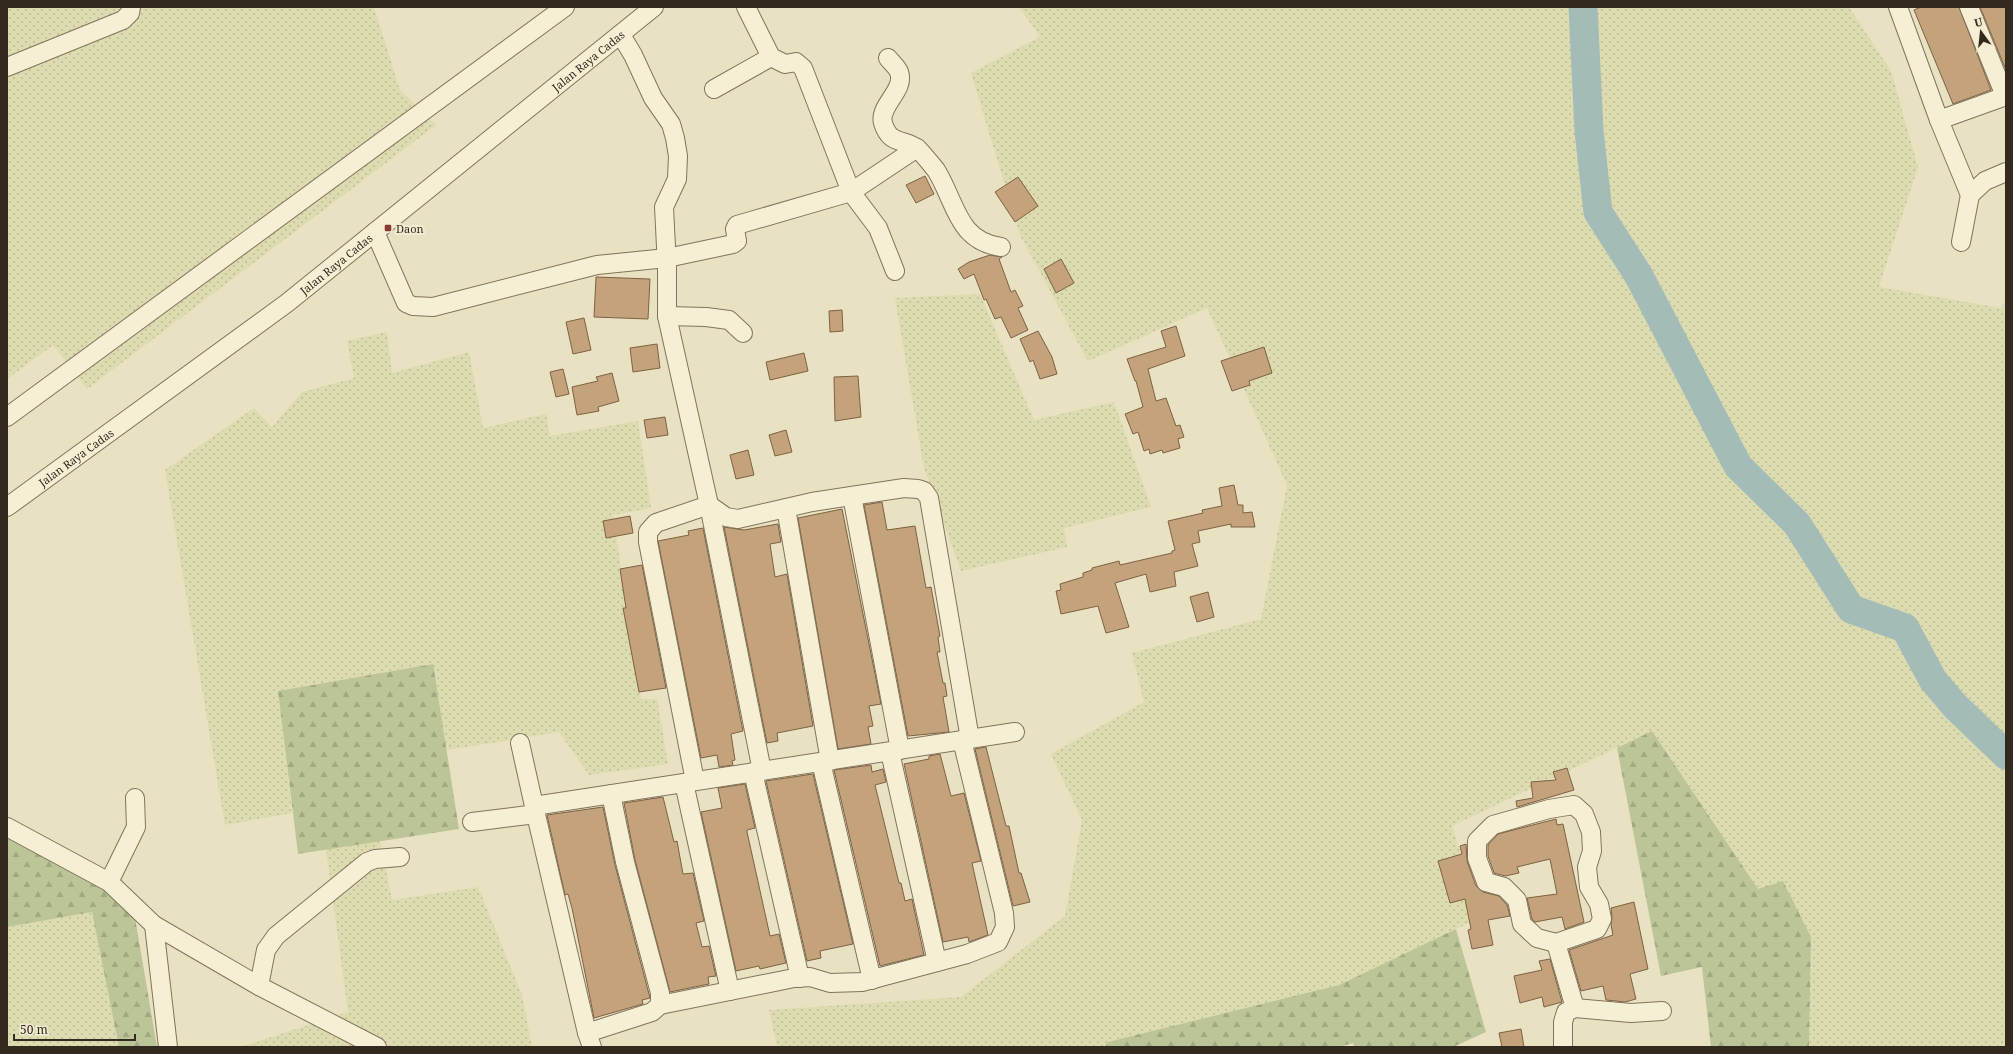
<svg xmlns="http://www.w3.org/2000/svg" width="2013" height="1054" font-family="'Noto Serif',serif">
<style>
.farmland{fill:url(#farmland-dots)}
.forest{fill:url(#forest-firs)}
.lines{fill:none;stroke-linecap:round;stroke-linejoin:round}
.river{stroke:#a4bcb8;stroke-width:29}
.building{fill:#c3a27c;stroke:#7d6143}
.minor-casing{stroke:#81745b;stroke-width:20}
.minor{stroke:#f5efd4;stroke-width:18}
.poi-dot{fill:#893b31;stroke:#f1ecd1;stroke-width:1.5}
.labels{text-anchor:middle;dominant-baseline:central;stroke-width:4;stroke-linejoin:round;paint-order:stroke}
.street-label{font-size:11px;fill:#322a1e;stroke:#f1ecd1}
.poi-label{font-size:11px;fill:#322a1e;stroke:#f1ecd1;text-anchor:start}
</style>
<defs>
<pattern id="farmland-dots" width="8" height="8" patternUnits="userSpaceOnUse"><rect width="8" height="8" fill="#dddbb0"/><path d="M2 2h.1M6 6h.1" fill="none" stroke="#bebc97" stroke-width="1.8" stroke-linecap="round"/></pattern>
<pattern id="forest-firs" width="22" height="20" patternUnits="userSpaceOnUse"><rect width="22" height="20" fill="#bbc597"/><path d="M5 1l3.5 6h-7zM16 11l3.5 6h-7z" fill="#a1a982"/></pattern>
</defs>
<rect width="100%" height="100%" fill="#e9e2c2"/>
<g class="farmland">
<path d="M7,7h367l26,83 36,35 -349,264 -34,-44 -46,34z"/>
<path d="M1019,7h830l42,64 27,96 -39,120 122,21 5,-8v747h-197l2,-110 -53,-48 -106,-158 -200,95 29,91 -142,68 -230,57 -4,5h-328l-8,-37 192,-13 104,-81 17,-96 -31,-66 93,-52 -12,-49 129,-34 26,-134 -80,-177 -119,53 -68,-126 -49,-162 69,-36z"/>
<path d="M980,294l54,126 80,-18 37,105 -87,21 3,19 -106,24 -37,-103 -29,-170z"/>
<path d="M387,332l5,41 77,-21 14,76 63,-14 4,22 88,-15 13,87 -38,7 28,184h16l11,65 -79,11 -30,-43 -112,18 -15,-86 -154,27 14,122 -67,12 -60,-355 89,-62 18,19 30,-35 52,-14 -7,-37z"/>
<path d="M380,841l12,59 86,-13 44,108 10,52h-291l107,-35 -22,-163z"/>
<path d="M92,912l27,135h-112v-120z"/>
</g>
<g class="forest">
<path d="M433,664l26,165 -161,25 -20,-163z"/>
<path d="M1652,731l106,158 25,-8 28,56 -2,110h-98l-9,-80 -41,9 -44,-228z"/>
<path d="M7,824l125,76 25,147h-38l-27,-135 -85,15z"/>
<path d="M1456,929l30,103 -33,15h-99l-1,-4 -14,4h-234l3,-5 231,-57z"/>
</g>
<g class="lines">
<path class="river" d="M1583,7l6,124 9,81 41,64 99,190 59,58 54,85 54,19 28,52 22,26 51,49"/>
</g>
<g class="building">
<path d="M1921,7h38l32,83 -38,14 -39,-94z"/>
<path d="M1980,7h26v63z"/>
<path d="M925,176l9,18 -18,9 -10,-18z"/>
<path d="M1018,177l20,29 -23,16 -20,-30z"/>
<path d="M990,255l12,2 -3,2 12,33 4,-2 8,16 -5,2 10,22 -17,8 -10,-21 -6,2 -9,-20 -2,1 -10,-26 -10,5 -6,-10 11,-7z"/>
<path d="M1061,259l13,24 -18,10 -12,-24z"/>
<path d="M596,277l54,2 -2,40 -54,-2z"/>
<path d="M842,310l1,21 -13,1 -1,-21z"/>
<path d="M584,318l7,32 -18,4 -7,-32z"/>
<path d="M1176,326l9,30 -37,13 8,32 10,-3 10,28 4,-1 4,12 -6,2 2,9 -17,5 -1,-3 -12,4 -1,-5 -5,2 -6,-19 -5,2 -8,-20 18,-7 -7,-26h-1l-8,-22 39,-12 -5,-16z"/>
<path d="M1038,331l14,26 5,17 -17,5 -7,-19 -3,2 -10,-23z"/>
<path d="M657,344l3,24 -27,4 -3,-24z"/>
<path d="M1264,347l8,26 -23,8 1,4 -18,6 -11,-30z"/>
<path d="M804,353l4,18 -38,9 -4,-18z"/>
<path d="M563,369l6,25 -13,3 -6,-25z"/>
<path d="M612,373l7,28 -21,6 1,4 -22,4 -5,-28 26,-6 -2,-4z"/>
<path d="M858,376l3,41 -26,4 -1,-44z"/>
<path d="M665,417l3,18 -21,3 -3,-18z"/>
<path d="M786,430l6,22 -17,4 -6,-21z"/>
<path d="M748,450l6,25 -18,4 -6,-24z"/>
<path d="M1234,485l4,20h5v8l9,-1 3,15h-24v-3l-33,7 2,11 -8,2 6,22 -24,6 2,14 -26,6 -4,-18 -31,9 14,44 -23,6 -8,-27 -37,8 -5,-23 5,-1 -1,-6 23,-7v-4l9,-3v-2l27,-7 1,4 52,-12v-2l3,-1 -7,-29 35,-8 -1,-3 20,-4 -3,-18z"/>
<path d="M882,502l5,28 28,-4 11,62 5,-1 9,49 -2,1 2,15h-3l6,31h2l2,13 -4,1 6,35 -41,4 -44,-231z"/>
<path d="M842,509l39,195 -12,2 4,20 -5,1 3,17 -33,5 -40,-231z"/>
<path d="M630,516l3,17 -27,5 -3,-17z"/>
<path d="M778,524l3,18 -11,2 5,33 12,-3 26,152 -36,7 1,8 -11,2 -43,-216 20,3z"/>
<path d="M703,528l40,203 -12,3 4,26 -3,1 1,4 -14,2 -2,-12 -16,3 -43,-217 31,-6 -1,-4z"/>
<path d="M642,565l24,123 -27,4 -16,-84h3l-6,-39z"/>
<path d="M1208,592l6,25 -17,5 -7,-25z"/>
<path d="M986,747l20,79h3l10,47h2l9,29 -17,4 -38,-157z"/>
<path d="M940,754l11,42 13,-3 17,68 -9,2 16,72 -19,7 -1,-5 -25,5 -39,-178 25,-5v-3z"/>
<path d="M871,765l1,7 11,-3 3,13 -11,3 24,98h2l4,18 7,-2 12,56 -44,11 -46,-196z"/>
<path d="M1567,768l7,22 -57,17 -1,-6 17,-3 -2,-16 25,-2 -3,-8z"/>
<path d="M813,774l40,170 -33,7 1,7 -14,3 -41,-180z"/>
<path d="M745,784l10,44 -8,2v2l8,36 15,68 9,-2 7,29 -26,6 -1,-3 -23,5 -35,-159 21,-4 -4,-20z"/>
<path d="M663,797l11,45 3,-1 6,33 10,-1 11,48 -8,2 6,24 7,-1 7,30 -8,1 1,7 -39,8 -35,-132 -11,-57z"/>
<path d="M603,807l12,58 35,133 -8,2 1,4 -49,14 -22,-110 -4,-14 -3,1 -18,-80z"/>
<path d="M1556,819l1,6 6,-1 21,98 -19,7 -3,-12 -27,5 -3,-3 -5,-21 30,-4 -7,-35 -33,8 2,6 -14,3 -11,-3 -6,-17v-11l10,-11z"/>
<path d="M1466,844l1,17 9,25 7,6 16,4 8,9 3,11 -22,4 5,25 -21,4 -4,-19 3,-1 -6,-30 -15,4 -12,-42 24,-7 -2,-8z"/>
<path d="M1634,902l14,67 -18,5 6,25 -11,3 -19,-2 -3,-14 -22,5 -12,-41 44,-15 -2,-10 1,-8 -1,-9z"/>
<path d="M1550,959l12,43 -18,5 -2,-10 -22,6 -6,-27 28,-6 -3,-9z"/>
<path d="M1521,1029l3,18h-22l-3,-14z"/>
</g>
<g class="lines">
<g class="minor-casing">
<g id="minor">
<path d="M746,7l25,50 14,7 11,-2 7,6 48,124 27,36 17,43"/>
<path d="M1898,7l41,113 31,75"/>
<path d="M1969,7l36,89"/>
<path d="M621,35l12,20 20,43 18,26 4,14 3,18 -1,23 -13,28 3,60v49l42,189 53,266"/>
<path d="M888,58c3,4 9,9 11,14 7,18 -21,34 -16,51 7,23 21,15 35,26 6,6 13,15 18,21 20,32 21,71 65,77"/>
<path d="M7,67l116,-47 7,-7 1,-6"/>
<path d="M714,89l57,-32"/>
<path d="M1939,120l67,-24"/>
<path d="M375,232l31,71 7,3 20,1 164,-42 70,-7 66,-14 4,-3 -2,-12 2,-4 114,-33 66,-44"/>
<path d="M1961,242l9,-47 15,-14 21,-9"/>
<path d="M667,316l39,1 23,3 14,13"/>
<path d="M7,417l558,-410"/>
<path d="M852,496l48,254"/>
<path d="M709,505l17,12 12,2 48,-11"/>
<path id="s1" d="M7,507l280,-204 367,-296"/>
<path d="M520,743l14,63"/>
<path d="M890,752l47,210"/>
<path d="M830,761l-44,-253 26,-6 92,-14 14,1 6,2 5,7 41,241"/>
<path d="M821,762l51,218"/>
<path d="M753,772l47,206"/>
<path d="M695,781l-47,-239v-10l8,-9 53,-18"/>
<path d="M684,783l46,208"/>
<path d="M1574,805l10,9 7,18 1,19 -5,16 2,20 10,17 3,15 -5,10 -41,14 -19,-5 -15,-14 -5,-24 -13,-13 -18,-5 -9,-24v-17l16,-16 56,-16z"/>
<path d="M472,822l64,-8"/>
<path d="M7,827l102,55 45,43 105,61 118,61"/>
<path d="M109,882l27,-55 -1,-29"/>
<path d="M154,925l14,122"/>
<path d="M1556,943l19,65"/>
<path d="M259,986l7,-36 10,-14 91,-74 8,-3 25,-2"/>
<path d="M660,1005l134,-27 16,-1 20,6 32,-1 105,-28 31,-12 7,-15 -1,-14 -42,-173"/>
<path d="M587,1033l65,-21 8,-7v-12l-35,-131 -14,-68"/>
<path d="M592,1047l-5,-14 -53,-227 481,-74"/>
<path d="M1563,1047v-25l3,-10 9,-4 56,5 31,-2"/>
</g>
</g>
<use href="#minor" class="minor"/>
</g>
<rect class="poi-dot" x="384" y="224" width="8" height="8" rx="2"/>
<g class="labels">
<g class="street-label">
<text stroke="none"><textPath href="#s1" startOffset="733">Jalan Raya Cadas</textPath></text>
<text stroke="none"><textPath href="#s1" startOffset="409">Jalan Raya Cadas</textPath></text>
<text stroke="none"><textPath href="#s1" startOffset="85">Jalan Raya Cadas</textPath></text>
</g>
<g class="poi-label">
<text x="396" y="228">Daon</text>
</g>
</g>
<rect width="2013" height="1054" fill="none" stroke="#322a1e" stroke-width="16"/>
<g transform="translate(1981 32) rotate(345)" stroke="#f1ecd1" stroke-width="3" paint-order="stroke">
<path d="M0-3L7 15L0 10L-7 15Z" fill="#322a1e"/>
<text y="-6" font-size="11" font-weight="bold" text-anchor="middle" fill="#322a1e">U</text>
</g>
<path d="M14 1034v6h121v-6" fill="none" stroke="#322a1e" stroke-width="2"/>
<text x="20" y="1034" font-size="12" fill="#322a1e" stroke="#f1ecd1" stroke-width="3" paint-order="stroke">50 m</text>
</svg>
